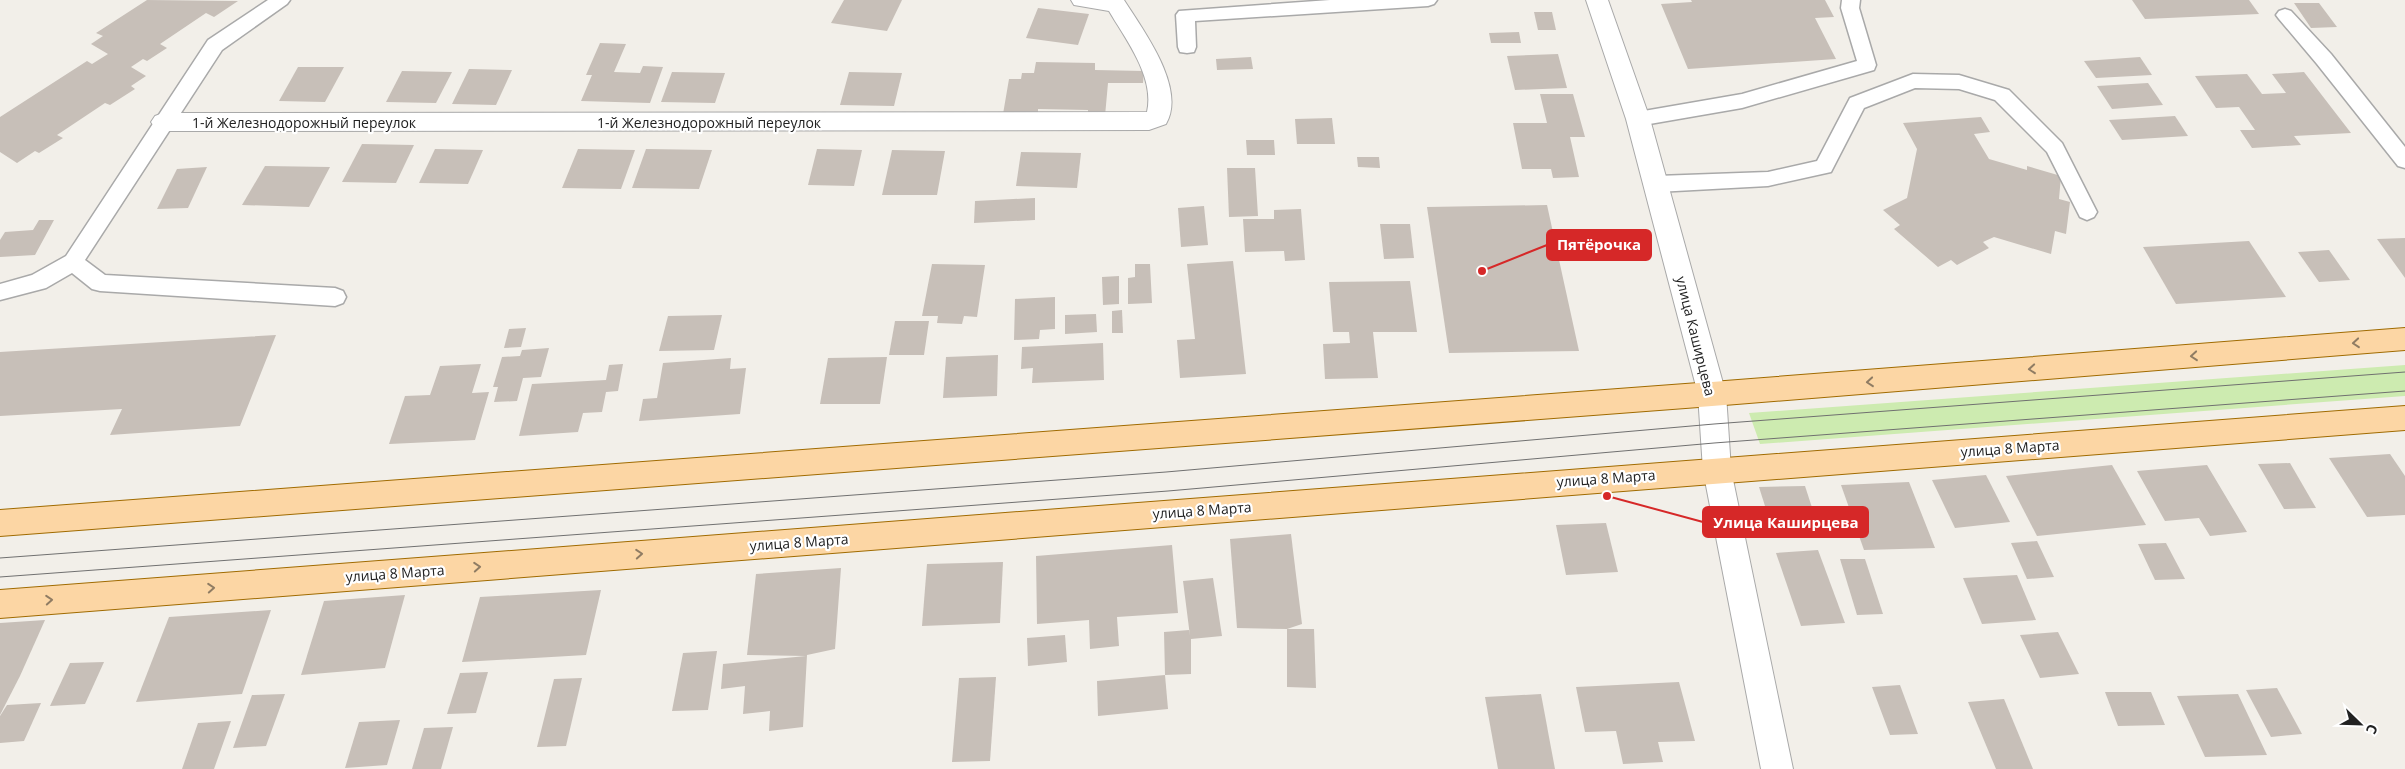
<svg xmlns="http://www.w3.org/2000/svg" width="2405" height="769" font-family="'Open Sans',sans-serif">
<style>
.grass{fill:#cdebb0}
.building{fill:#c7bfb8}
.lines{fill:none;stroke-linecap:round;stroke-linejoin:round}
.service-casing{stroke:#a9a9a9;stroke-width:3}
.minor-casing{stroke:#a9a9a9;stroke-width:2}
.primary-casing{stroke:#a06b00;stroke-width:2}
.service{fill:#fff;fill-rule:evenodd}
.minor{fill:#fff;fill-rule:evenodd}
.primary{fill:#fcd6a4;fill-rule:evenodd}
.tram{stroke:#707070;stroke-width:1}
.oneway{stroke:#8f7c63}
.labels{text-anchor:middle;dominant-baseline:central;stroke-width:4.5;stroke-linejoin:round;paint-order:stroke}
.street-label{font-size:14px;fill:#222;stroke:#fff}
.leader{fill:none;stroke:#d62828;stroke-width:2}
.callout-dot{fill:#d62828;stroke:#fff;stroke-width:2}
.callout{fill:#d62828;stroke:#d62828;stroke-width:2}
.callout-label{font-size:15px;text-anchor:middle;font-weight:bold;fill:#fff}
</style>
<rect width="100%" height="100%" fill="#f2efe9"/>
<path class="grass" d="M2405,365v31l-645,48 -11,-31z"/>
<g class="building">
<path d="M147,0l91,1 -24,16 -8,-4 -46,31 7,4 -20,13 -4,-2 -12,8 15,9 -15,10 4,3 -25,16 -5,-2 -48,32 6,3 -24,15 -4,-2 -18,12 -17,-11v-35l87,-56 5,3 16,-10 -17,-10 12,-8 -7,-3z"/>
<path d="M844,0h58l-15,31 -56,-8z"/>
<path d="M1691,0h134l9,17 -19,1 21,41 -148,10 -27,-65 31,-2z"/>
<path d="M2132,0h117l10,14 -114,5z"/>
<path d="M2294,3h25l18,24 -26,1z"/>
<path d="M1038,8l51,6 -11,31 -52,-7z"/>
<path d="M1534,12h18l4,18h-18z"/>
<path d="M1519,32l2,11h-30l-2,-10z"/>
<path d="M600,43l26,1 -12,28 26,1 3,-7 20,1 -13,36 -69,-2 11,-26h-6z"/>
<path d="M1558,54l9,34 -52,2 -8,-34z"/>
<path d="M1251,57l2,12 -36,1 -1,-11z"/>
<path d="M2140,57l12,18 -56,3 -12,-17z"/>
<path d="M1036,62l59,1v7l49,1 -1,12h-35l-3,33h-17v-6l-50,-1v6l-35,-1 6,-35h12l1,-6h12z"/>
<path d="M298,67h46l-19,35 -46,-1z"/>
<path d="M469,69l43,1 -16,35 -44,-1z"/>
<path d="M402,71l50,1 -16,31 -50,-1z"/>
<path d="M672,72l53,1 -10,30 -54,-1z"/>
<path d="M849,72l53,1 -8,33 -54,-1z"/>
<path d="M2304,72l47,61 -57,3 7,9 -49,3 -12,-18h15l-16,-23 -23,1 -21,-32 52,-2 15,20 24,-1 -14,-19z"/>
<path d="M2148,83l15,22 -51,4 -15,-23z"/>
<path d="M1540,94h33l12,43h-15l9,40 -26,1 -2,-9h-29l-9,-46h34z"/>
<path d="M2175,116l13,20 -66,4 -13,-20z"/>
<path d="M1981,117l9,15 -16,2 15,25 38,11v-4l34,10 -2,23 11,3 -4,32 -11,-3 -4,23 -57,-17 -11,5 6,6 -32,17 -6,-5 -13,7 -44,-38 6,-4 -17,-15 24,-12 10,-49 -14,-26z"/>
<path d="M1332,118l3,26h-38l-2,-25z"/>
<path d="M1246,140h28l1,15h-28z"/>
<path d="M362,144l52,1 -18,38 -54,-1z"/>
<path d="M435,149l48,1 -15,34 -49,-1z"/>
<path d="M578,149l57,1 -14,39 -59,-1z"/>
<path d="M646,149l66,1 -13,39 -67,-1z"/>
<path d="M817,149l45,1 -8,36 -46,-1z"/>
<path d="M892,150l53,1 -8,44h-55z"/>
<path d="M1021,152l60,1 -4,35 -61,-2z"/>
<path d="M1357,157h22l1,11 -22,-1z"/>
<path d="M265,166l65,1 -21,40 -67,-2z"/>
<path d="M207,167l-19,41 -31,1 20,-40z"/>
<path d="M1227,168h28l3,48 -29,1z"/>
<path d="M1035,198v22l-61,3 1,-22z"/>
<path d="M1547,205l32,146 -130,2 -22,-146z"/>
<path d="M1204,206l4,39 -27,2 -3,-39z"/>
<path d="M1301,209l4,51 -20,1 -1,-10 -39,1 -2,-33h31v-9z"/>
<path d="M39,220h15l-19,35 -35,2v-17l5,-8 28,-2z"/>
<path d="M1380,224h30l4,34 -30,1z"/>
<path d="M2405,238v40l-28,-39z"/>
<path d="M2249,241l37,56 -110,7 -33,-57z"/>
<path d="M2329,250l21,30 -31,2 -21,-30z"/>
<path d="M1233,261l13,113 -66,4 -3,-38 18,-1 -8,-75z"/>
<path d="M932,264l53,1 -8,52 -13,-1 -2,8 -25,-1 1,-7h-16z"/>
<path d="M1135,264h15l2,39 -24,1v-26l7,-1z"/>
<path d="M1119,276v28l-16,1 -1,-28z"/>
<path d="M1410,281l7,51h-44l5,46 -53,1 -2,-35 27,-1 -1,-11h-16l-4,-50z"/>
<path d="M1055,297v32l-15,1 -1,9 -25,1 1,-41z"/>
<path d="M1122,310l1,23h-11v-22z"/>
<path d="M1096,314l1,18 -32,2v-19z"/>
<path d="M722,315l-8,35 -55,1 9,-35z"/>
<path d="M895,321h34l-5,34h-35z"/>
<path d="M526,328l-5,19 -17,1 5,-19z"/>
<path d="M276,335l-36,91 -130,9 12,-26 -122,7v-64z"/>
<path d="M1103,343l1,37 -72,3 1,-15 -12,1 1,-22z"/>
<path d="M549,348l-8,29 -18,1 -6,23 -23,1 4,-15h-5l9,-30 18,-1 2,-6z"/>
<path d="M998,355l-1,41 -54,2 3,-41z"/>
<path d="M887,357l-7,47h-60l8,-46z"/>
<path d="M731,358l-1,11 16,-1 -6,46 -101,7 4,-22 14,-1 6,-35z"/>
<path d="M481,364l-9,29 17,-1 -14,48 -86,4 16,-48 25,-1 10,-29z"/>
<path d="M623,364l-5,27 -12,1 -4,20 -19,1 -5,19 -59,4 13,-52 74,-4 3,-15z"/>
<path d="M2390,454l15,22v39l-38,2 -38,-59z"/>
<path d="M2290,463l26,45 -32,1 -26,-45z"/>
<path d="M2112,465l34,60 -109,11 -31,-60z"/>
<path d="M2207,465l40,67 -37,4 -11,-18 -34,3 -28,-50z"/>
<path d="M1986,475l24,47 -55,6 -23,-48z"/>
<path d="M1909,482l26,66 -71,2 -23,-65z"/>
<path d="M1805,486l12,37 -46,2 -12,-38z"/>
<path d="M1606,523l12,49 -52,3 -10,-50z"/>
<path d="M1291,534l11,90 -15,5 -50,-1 -7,-89z"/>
<path d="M2037,541l17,36 -27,2 -16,-36z"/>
<path d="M2166,543l19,36 -30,1 -17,-36z"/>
<path d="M1172,545l6,68 -61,4 2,29 -29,3 -1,-29 -52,4 -1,-68z"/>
<path d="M1818,550l27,73 -44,3 -25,-73z"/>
<path d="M1840,559h25l18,55 -26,1z"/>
<path d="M1003,562l-3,61 -78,3 5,-62z"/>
<path d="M841,568l-6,81 -28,6 -4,72 -34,4 1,-20 -27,3 2,-28 -24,3 2,-25 83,-8 -59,-1 9,-81z"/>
<path d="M2017,575l19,45 -54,4 -19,-46z"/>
<path d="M1213,578l9,58 -31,3v35l-26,1 -1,-43 25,-2 1,6 -7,-55z"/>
<path d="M601,590l-15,65 -124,7 18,-65z"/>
<path d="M405,595l-20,73 -84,7 23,-74z"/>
<path d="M271,610l-29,84 -106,8 33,-85z"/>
<path d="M45,620l-25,56 -20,39v-92z"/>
<path d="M1287,629h27l2,59 -29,-1z"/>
<path d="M2058,632l21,42 -39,4 -20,-43z"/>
<path d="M1065,635l2,27 -39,4 -1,-28z"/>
<path d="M717,651l-9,59 -36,1 11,-58z"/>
<path d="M104,662l-19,42 -35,2 20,-43z"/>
<path d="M488,672l-12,41 -29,1 13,-41z"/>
<path d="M1165,675l3,34 -70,7 -1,-35z"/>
<path d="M996,677l-6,84 -38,1 7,-84z"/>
<path d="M582,678l-16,68 -29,1 17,-68z"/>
<path d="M1679,682l16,59 -37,1 5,20 -40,2 -7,-33 -31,1 -9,-45z"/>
<path d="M1900,685l18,49 -28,1 -18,-48z"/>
<path d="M2277,688l25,46 -31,3 -25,-47z"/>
<path d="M2105,692h46l14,33 -47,1z"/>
<path d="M285,694l-19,52 -33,2 19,-53z"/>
<path d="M1541,694l14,75h-57l-13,-72z"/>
<path d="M2238,694l29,61 -62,2 -28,-61z"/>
<path d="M2004,699l29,70h-37l-28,-67z"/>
<path d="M41,703l-17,38 -24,2v-27l7,-11z"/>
<path d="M400,720l-13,45 -42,3 14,-46z"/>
<path d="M231,721l-17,48h-32l16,-46z"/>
<path d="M453,727l-12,42h-29l12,-41z"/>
</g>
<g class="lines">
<g class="service-casing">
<g id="service">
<path d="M268,0h22l-3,4 -65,46 -137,210 20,15 230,13 8,3 3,6 -3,6 -8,3 -235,-15 -8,-2 -20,-16 -26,15 -46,12v-16l32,-9 34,-19 142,-216z"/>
<path d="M1330,0h107l-3,4 -6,2 -233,15 1,26 -2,5 -7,1 -7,-1 -2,-5 -2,-32 3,-4z"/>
<path d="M1842,0h18l-1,8 17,57 -2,5 -132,38 -104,18 -7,-2 -3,-5 3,-5 7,-2 104,-18 115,-33 -16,-53z"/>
<path d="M2285,9l6,2 40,43 74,93v21l-7,-2 -81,-102 -38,-45 -3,-4 3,-4z"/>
<path d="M1913,74l46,1 50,15 53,53 35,69 -3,5 -7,3 -7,-3 -33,-65 -52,-52 -36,-11 -44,-1 -51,20 -33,64 -63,14 -111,6 -7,-3 -3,-5 3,-5 7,-3 111,-4 49,-11 33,-63z"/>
</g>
</g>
<g class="minor-casing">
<g id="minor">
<path d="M1071,0h53c19,30 63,88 42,124l-17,6 -986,1 -8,-3 -4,-6 4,-6 8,-3 984,-1c8,-35 -21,-72 -38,-101l-35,-6z"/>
<path d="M1586,0h22l42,119 76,275 5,76 62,299h-32l-58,-299 -5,-76 -72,-275z"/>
</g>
</g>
<g class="primary-casing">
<g id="primary">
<path d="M2405,328v22l-693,56 -1712,130v-26l1712,-128z"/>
<path d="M2405,406v24l-2405,188v-28z"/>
</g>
</g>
<use href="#service" class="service"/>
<use href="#minor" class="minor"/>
<use href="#primary" class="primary"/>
<g class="tram">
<path d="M0,558l1166,-86 548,-48 691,-52"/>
<path d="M0,577l1168,-86 546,-48 691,-52"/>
</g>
</g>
<defs><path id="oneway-chevron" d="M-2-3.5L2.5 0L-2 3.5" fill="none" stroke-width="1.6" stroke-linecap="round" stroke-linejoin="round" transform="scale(1.25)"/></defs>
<g class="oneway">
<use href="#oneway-chevron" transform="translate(2356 343) rotate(175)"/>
<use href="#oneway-chevron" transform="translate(2194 356) rotate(175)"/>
<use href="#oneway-chevron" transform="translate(2032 369) rotate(175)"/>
<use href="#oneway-chevron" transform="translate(1870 382) rotate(175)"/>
<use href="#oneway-chevron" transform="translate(639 554) rotate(-4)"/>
<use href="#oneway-chevron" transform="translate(477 567) rotate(-4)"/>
<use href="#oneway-chevron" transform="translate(211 588) rotate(-4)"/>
<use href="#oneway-chevron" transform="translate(49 600) rotate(-4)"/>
</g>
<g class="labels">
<g class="street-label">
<text x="304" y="122">1-й Железнодорожный переулок</text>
<text x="709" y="122">1-й Железнодорожный переулок</text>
<text transform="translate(1696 336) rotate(76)">улица Каширцева</text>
<text transform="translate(2010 448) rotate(-4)">улица 8 Марта</text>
<text transform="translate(1606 478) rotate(-4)">улица 8 Марта</text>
<text transform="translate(1202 510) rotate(-4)">улица 8 Марта</text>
<text transform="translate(799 542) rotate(-4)">улица 8 Марта</text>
<text transform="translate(395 573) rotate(-4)">улица 8 Марта</text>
</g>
</g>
<path class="leader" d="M1482 271L1547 245M1607 496L1703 522"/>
<g class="callout-dot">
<circle cx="1482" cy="271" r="5"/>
<circle cx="1607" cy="496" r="5"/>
</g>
<g class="callout">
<rect x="1547" y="230" width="104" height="30" rx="5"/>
<rect x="1703" y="507" width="165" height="30" rx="5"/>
</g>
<g class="callout-label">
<text x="1599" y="250">Пятёрочка</text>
<text x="1786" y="528">Улица Каширцева</text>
</g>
<g transform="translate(2360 724) rotate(113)" stroke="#ffffff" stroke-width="4" paint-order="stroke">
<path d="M0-4L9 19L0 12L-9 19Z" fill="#222222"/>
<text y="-8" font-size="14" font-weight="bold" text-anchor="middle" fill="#222222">С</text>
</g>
</svg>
